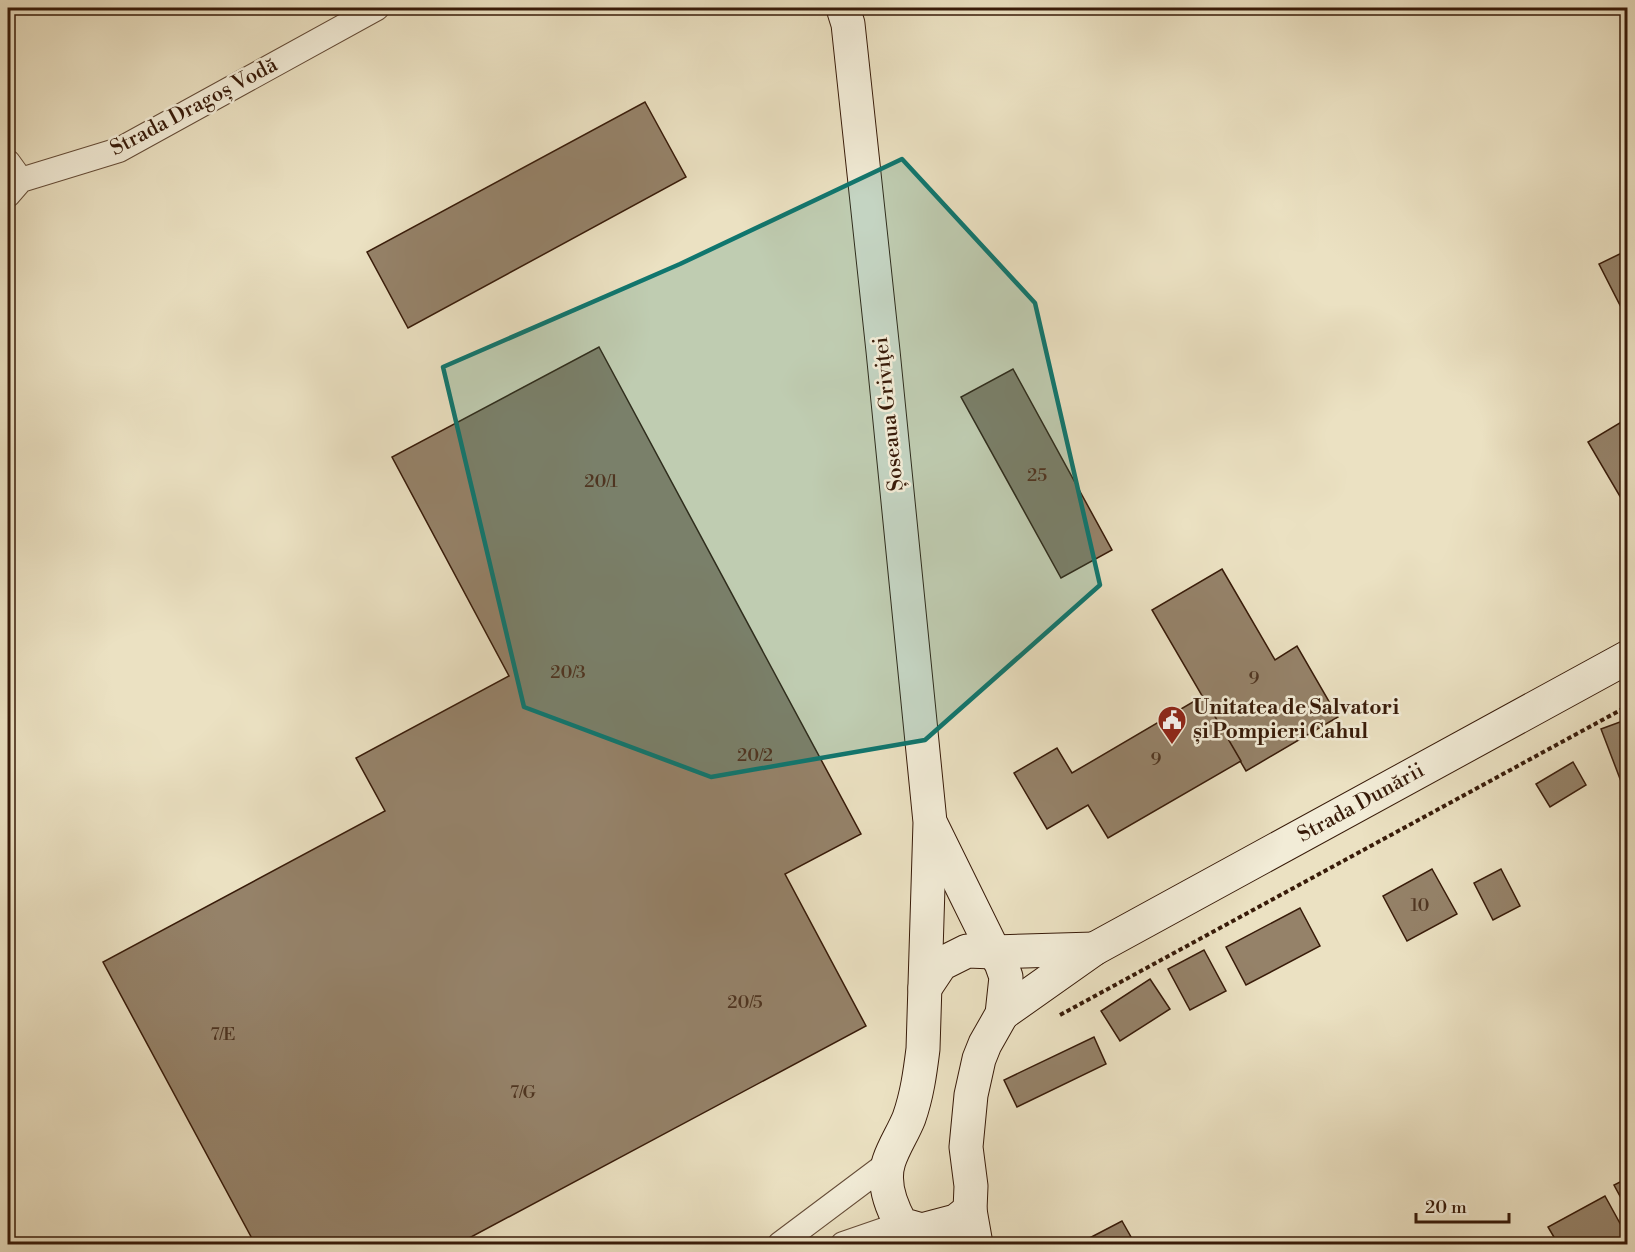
<svg xmlns="http://www.w3.org/2000/svg" width="1635" height="1252" font-family="'Libre Bodoni',serif">
<style>
.building{fill:#958269;stroke:#381b09;stroke-width:1.5}
.lines{fill:none;stroke-linecap:round;stroke-linejoin:round}
.street-casing{stroke:#654c37;stroke-width:26}
.secondary-casing{stroke:#381b09;stroke-width:35}
.path{stroke:#381b09;stroke-width:4;stroke-dasharray:4.5 3;stroke-linecap:butt}
.street{stroke:#f2ecd7;stroke-width:24}
.secondary{stroke:#f2ecd7;stroke-width:33}
.marked{fill:#0f766e;fill-opacity:0.2;stroke:#0f766e;stroke-width:4.5;stroke-linejoin:round}
.labels{text-anchor:middle;dominant-baseline:central;stroke-width:5;stroke-linejoin:round;paint-order:stroke}
.number-label{font-size:18px;fill:#4f3521}
.street-label{font-size:21px;fill:#381b09;stroke:#f2ecd7}
.poi-label{font-size:21px;font-weight:bold;fill:#381b09;stroke:#f2ecd7;text-anchor:start}
</style>
<rect width="100%" height="100%" fill="#ebe1c2"/>
<filter id="stains"><feTurbulence type="fractalNoise" baseFrequency=".00333" numOctaves="4"/><feColorMatrix values="0 0 0 0 .2 0 0 0 0 .09 0 0 0 0 .02 0 0 0 .5 -.17"/></filter>
<radialGradient id="worn" r=".72"><stop offset=".6" stop-color="#630" stop-opacity="0"/><stop offset="1" stop-color="#630" stop-opacity=".3"/></radialGradient>
<g class="building">
<path d="M645,102l41,75 -278,151 -41,-76z"/>
<path d="M1628,250v67h-2l-27,-53z"/>
<path d="M599,347l262,487 -76,40 81,152 -408,218h-203l-152,-282 282,-151 -29,-53 153,-82 -117,-219z"/>
<path d="M1013,369l99,181 -51,28 -100,-181z"/>
<path d="M1628,418v92l-40,-68z"/>
<path d="M1222,569l53,91 22,-14 41,71 -92,54 -94,-161z"/>
<path d="M1203,696l38,65 -133,77 -20,-33 -41,24 -33,-56 43,-25 15,25z"/>
<path d="M1628,719v63l-6,2 -21,-55z"/>
<path d="M1573,762l13,23 -36,22 -14,-23z"/>
<path d="M1432,869l25,45 -50,27 -24,-45z"/>
<path d="M1501,869l19,37 -27,14 -19,-37z"/>
<path d="M1300,908l20,38 -74,39 -20,-38z"/>
<path d="M1204,950l22,41 -36,19 -22,-41z"/>
<path d="M1150,979l20,30 -50,32 -19,-30z"/>
<path d="M1094,1037l12,27 -89,43 -13,-27z"/>
<path d="M1628,1178v33l-14,-26z"/>
<path d="M1605,1196l23,42v6h-70l-10,-17z"/>
<path d="M1122,1221l13,23h-57z"/>
</g>
<g class="lines">
<g class="street-casing">
<g id="street">
<path d="M8,162l13,18"/>
<path d="M8,195l13,-15 98,-30 258,-142"/>
<path d="M780,1244l108,-81"/>
<path d="M843,1244l58,-20"/>
</g>
</g>
<g class="secondary-casing">
<g id="secondary">
<path d="M843,8l5,16 35,327 47,471 -7,227c-3,24 -6,46 -14,69 -6,15 -15,28 -20,43 -7,21 2,45 12,63l21,6 34,-9 14,-11"/>
<path d="M932,826l62,126 7,11 5,14 -4,37 -17,30 -6,15 -8,36 -5,52 5,39 -1,24 6,34"/>
<path d="M925,988l16,-24 26,-13 27,1 100,-3"/>
<path d="M1002,1014l92,-65 534,-292"/>
</g>
</g>
<path class="path" d="M1060,1015l568,-309"/>
<use href="#street" class="street"/>
<use href="#secondary" class="secondary"/>
</g>
<path class="marked" d="M902,159l133,144 65,282 -175,155 -214,37 -187,-70 -81,-340 237,-103z"/>
<defs>
<g id="civic-pin" transform="scale(1.5)"><path d="M0 17L-7.5 6A9.5 9.5 0 1 1 7.5 6Z" fill="#8f2418" stroke="#f2ecd7"/><path d="M-.6-6.5H3V-4.5H.6V-3L4-1V1h2V6H-6V1h2V-1L-.6-3ZM-1.2 2.5V6h2.4V2.5Z" fill="#fff"/></g>
</defs>
<g fill-rule="evenodd">
<use href="#civic-pin" x="1172" y="720"/>
</g>
<g class="labels">
<g class="number-label">
<text x="1037" y="475">25</text>
<text x="601" y="481">20/1</text>
<text x="568" y="672">20/3</text>
<text x="1254" y="678">9</text>
<text x="755" y="755">20/2</text>
<text x="1156" y="759">9</text>
<text x="1420" y="905">10</text>
<text x="745" y="1002">20/5</text>
<text x="223" y="1034">7/E</text>
<text x="523" y="1092">7/G</text>
</g>
<g class="street-label">
<text transform="translate(194 107) rotate(-28)">Strada Dragoș Vodă</text>
<text transform="translate(889 414) rotate(-96)">Șoseaua Griviţei</text>
<text transform="translate(1361 803) rotate(-29)">Strada Dunării</text>
</g>
<g class="poi-label">
<text x="1193" y="708">Unitatea de Salvatori<tspan x="1193" dy="24">și Pompieri Cahul</tspan></text>
</g>
</g>
<rect width="1635" height="1252" fill="none" stroke="#ebe1c2" stroke-width="30"/>
<rect x="9" y="9" width="1617" height="1234" fill="none" stroke="#381b09" stroke-width="3"/>
<rect x="15" y="15" width="1605" height="1222" fill="none" stroke="#381b09" stroke-width="1.5"/>
<path d="M1416 1213v9h93v-9" fill="none" stroke="#381b09" stroke-width="3"/>
<text x="1425" y="1213" font-size="18" fill="#381b09" stroke="#f2ecd7" stroke-width="4.5" paint-order="stroke">20 m</text>
<rect width="100%" height="100%" filter="url(#stains)"/>
<rect width="100%" height="100%" fill="url(#worn)"/>
</svg>
